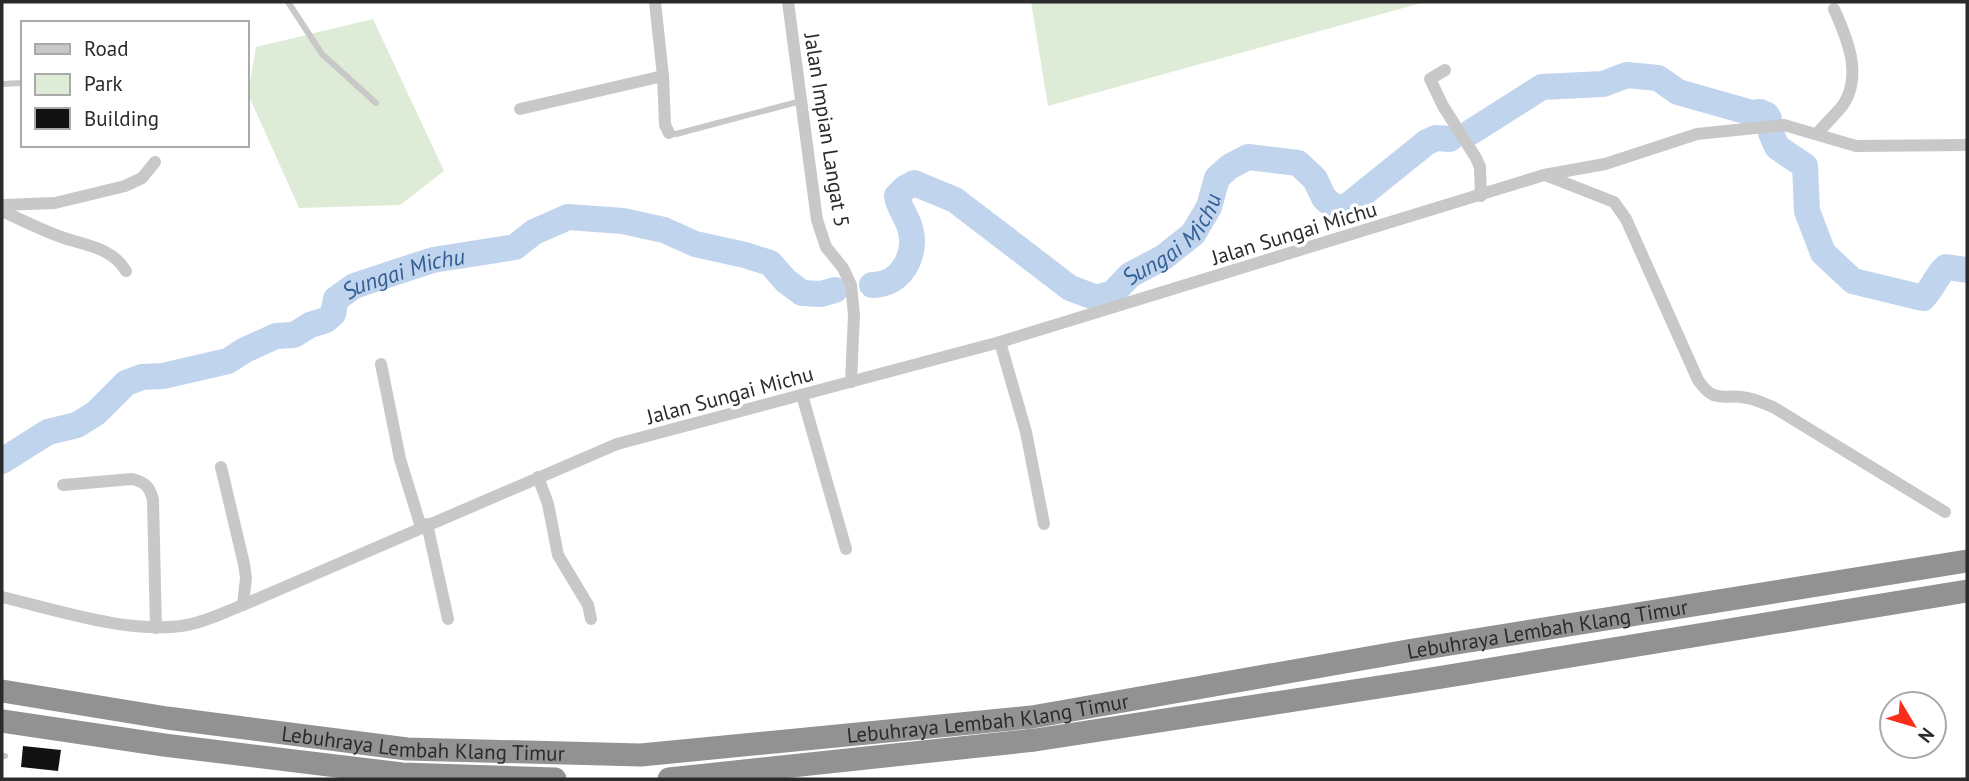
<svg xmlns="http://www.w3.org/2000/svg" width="1969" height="781" font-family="'PT Sans',sans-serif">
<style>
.green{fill:#deebd6}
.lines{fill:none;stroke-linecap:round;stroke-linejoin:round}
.river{stroke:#c0d4ee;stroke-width:26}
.building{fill:#121212}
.service{stroke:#c8c8c8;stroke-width:6}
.minor{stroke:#c8c8c8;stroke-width:12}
.motorway{stroke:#929292;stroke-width:23}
.labels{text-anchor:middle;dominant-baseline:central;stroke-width:7;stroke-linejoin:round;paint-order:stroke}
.street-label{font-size:21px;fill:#2b2b2b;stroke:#fff}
.water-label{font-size:23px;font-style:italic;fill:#325e94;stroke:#fff}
</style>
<rect width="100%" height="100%" fill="#fff"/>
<g class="green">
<path d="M1031,2h394l-377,104z"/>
<path d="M373,19l71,152 -44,34 -101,3 -51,-114 8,-47z"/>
</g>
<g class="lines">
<g class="river">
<path d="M1471,132l71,-45 61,-3 24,-9 31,3 20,14 74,21 8,-1 7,3 2,4"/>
<path d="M1771,133l6,14 28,19 2,45 16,42 30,28 70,17c10,-10 13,-22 23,-31l21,3"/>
<path id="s1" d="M872,285c29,1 46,-31 38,-57 -3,-12 -11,-19 -13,-32l8,-8 9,-5 41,17 115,88 27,10 16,-5 17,-18 34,-18 29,-23 16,-27 8,-29 12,-11 19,-10 50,6 17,16 9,19 9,8 12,2 82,-66 9,-4 14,1"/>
<path id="s2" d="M2,461l46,-29 29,-7 19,-12 30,-30 16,-6 21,-1 65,-15 17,-11 31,-14 18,-1 16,-10 16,-5 7,-6 3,-15 18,-13 79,-26 82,-13 19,-15 34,-15 55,4 41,9 31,14 50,11 25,8 16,18 16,12 19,1 14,-4"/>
</g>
</g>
<path class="building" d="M23,746l38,4 -3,21 -37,-4z"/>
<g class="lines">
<g class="service">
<path d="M288,2l34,52 54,49"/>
<path d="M2,84l21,-1"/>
<path d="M669,133l7,1 125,-33"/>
<path d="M2,756h3"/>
</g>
<g class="minor">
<path d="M655,2l8,74 2,49 4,8"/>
<path d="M788,2l29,218 9,27 17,21 8,17 3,30 -3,67"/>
<path d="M1445,70l-15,9 13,27 33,52 4,9 1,29"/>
<path d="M520,109l143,-33"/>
<path d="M1817,134c8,-10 18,-19 26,-29 20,-30 4,-67 -9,-96"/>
<path d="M1545,175l69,27 12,17 72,161c17,25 24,13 49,18 8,1 18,6 26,9l172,105"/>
<path d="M2,205l53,-2 70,-17 17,-8 13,-16"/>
<path d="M2,211c20,9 41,20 62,27 24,8 48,10 62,33"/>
<path d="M1000,342l26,90 18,92"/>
<path d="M381,364l19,95 21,68"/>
<path d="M802,395l44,154"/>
<path d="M221,467l23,97 2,14 -3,27"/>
<path d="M538,477l10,27 10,51 30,50 3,14"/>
<path d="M63,485l69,-6c13,3 18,8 21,21l3,128"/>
<path d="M427,524l21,95"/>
<path d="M2,597c54,13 130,38 185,28 19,-3 38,-13 56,-20l374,-161 383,-102 544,-167 61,-11 92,-30 87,-9 72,21 111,-1"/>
</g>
<g class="motorway">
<path id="s3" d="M2,691l165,27 240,31 234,6 391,-38 381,-67 554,-89"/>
<path d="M2,721l162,24 238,29 153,5"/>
<path d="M669,779l366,-39 383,-59 549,-90"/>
</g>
</g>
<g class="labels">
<g class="street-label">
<text transform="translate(827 130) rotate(81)">Jalan Impian Langat 5</text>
<text transform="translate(1294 233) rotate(-17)">Jalan Sungai Michu</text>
<text transform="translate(730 395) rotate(-15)">Jalan Sungai Michu</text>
<text stroke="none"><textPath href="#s3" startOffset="1559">Lebuhraya Lembah Klang Timur</textPath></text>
<text stroke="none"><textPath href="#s3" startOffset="992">Lebuhraya Lembah Klang Timur</textPath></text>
<text stroke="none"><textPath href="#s3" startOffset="425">Lebuhraya Lembah Klang Timur</textPath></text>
</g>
<g class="water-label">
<text stroke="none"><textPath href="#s1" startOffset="452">Sungai Michu</textPath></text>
<text stroke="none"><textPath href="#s2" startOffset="460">Sungai Michu</textPath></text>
</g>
</g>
<rect width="1969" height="781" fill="none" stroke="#2b2b2b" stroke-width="7"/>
<rect x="21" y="21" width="228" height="126" fill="#ffffff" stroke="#aaaaaa" stroke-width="2"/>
<rect x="35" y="44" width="35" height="10" fill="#c8c8c8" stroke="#aaaaaa" stroke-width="2"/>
<text x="84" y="56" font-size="21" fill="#2b2b2b">Road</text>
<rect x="35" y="74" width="35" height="21" fill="#deebd6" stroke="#aaaaaa" stroke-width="2"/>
<text x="84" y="91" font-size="21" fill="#2b2b2b">Park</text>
<rect x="35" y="108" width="35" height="21" fill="#121212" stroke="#aaaaaa" stroke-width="2"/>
<text x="84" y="126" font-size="21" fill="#2b2b2b">Building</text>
<g transform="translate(1913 725) rotate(128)"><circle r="33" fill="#ffffff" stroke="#aaaaaa" stroke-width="2"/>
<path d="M0-5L12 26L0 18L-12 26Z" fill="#f72e19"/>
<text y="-10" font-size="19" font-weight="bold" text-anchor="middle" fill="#2b2b2b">N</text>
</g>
</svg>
